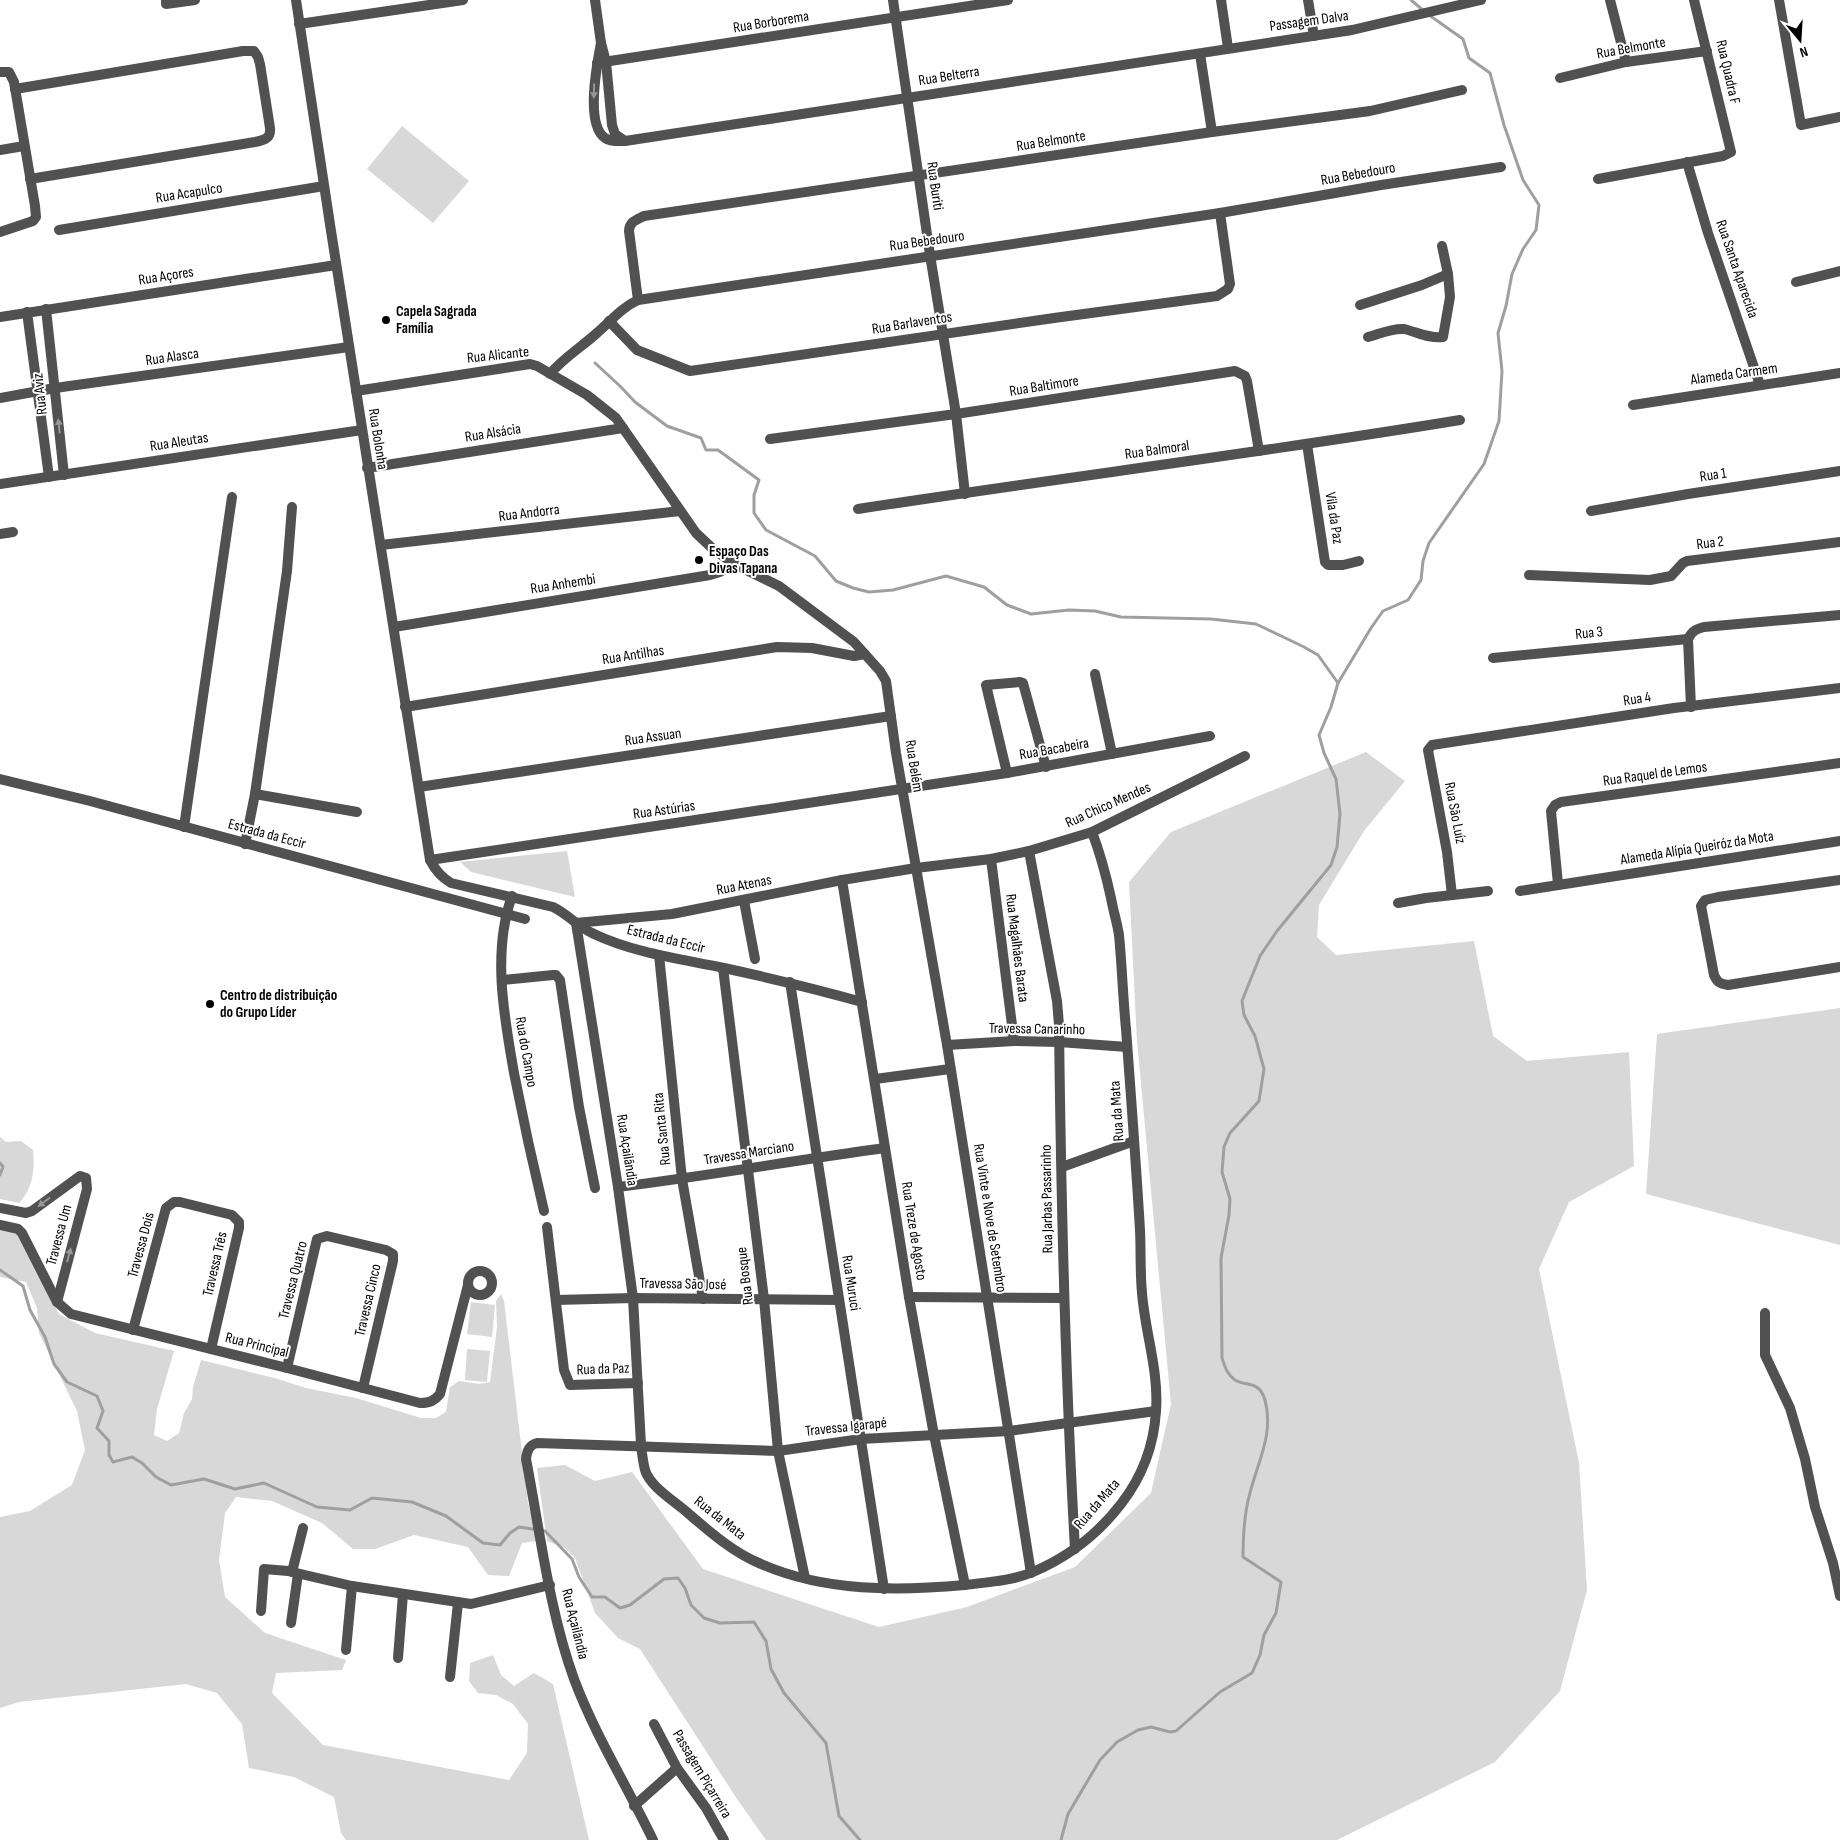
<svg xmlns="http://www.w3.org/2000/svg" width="1840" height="1840" font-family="'Sofia Sans Condensed',sans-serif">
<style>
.green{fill:#d8d8d8}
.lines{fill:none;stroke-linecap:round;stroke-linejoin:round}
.stream{stroke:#9f9f9f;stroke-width:3}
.minor{stroke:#515151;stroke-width:10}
.oneway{fill:#979797}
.poi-dot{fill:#000;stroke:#fff;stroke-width:2}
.labels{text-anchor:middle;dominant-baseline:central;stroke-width:4;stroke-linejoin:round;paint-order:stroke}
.street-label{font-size:15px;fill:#000;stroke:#fff}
.poi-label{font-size:15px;font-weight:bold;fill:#000;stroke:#fff;text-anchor:start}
</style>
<rect width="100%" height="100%" fill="#fff"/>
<g class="green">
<path d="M402,126l67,55 -36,42 -66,-54z"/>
<path d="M1366,752l39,29 -41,50 -45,74 -2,32 19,18 138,-14 19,95 34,25 102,-9 5,114 -65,36 -30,67 40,194 8,127 -27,101 -65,71 -158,78h-571l-29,-41 -97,-150 -22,-11 -23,-25 -20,-55 -10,-10 -18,-7 -10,-73 28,-3 30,16 37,-9 71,97 176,58 88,-20 108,-40 76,-74 20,-89 -34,-363 -8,-159 42,-50z"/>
<path d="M567,851l8,46 -104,-25 -11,-10z"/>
<path d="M1840,1008v237l-194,-51 11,-160z"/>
<path d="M0,1137l6,5 15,-1 12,9c2,19 0,39 -14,53l-19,-4z"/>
<path d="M0,1229l18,6 41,79 36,19 79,18 -17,58 -3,26 13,6 12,-8 5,-20 8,-14 1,-12 8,-27 77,19 28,9 50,10 65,20h15l10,-6 4,-25 9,-6 20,3 11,-2 7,-55 -1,-26 5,-7 3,7 24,202 7,27 1,11 -14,2 -13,33 -21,-1 -20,-28 -54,-12 -39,14h-22l-31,-26 -50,-22 -36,-4 -11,16 -6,47 6,37 40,36 81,27 -4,10 -66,3 -4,20 51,52 186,35 18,-27 1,-29 -15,-20 -17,-9 -18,-2 -9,-12 1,-18 23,-8 8,20 13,11 20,-13 19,11 36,156h-243l-5,-7 -7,-36 -40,-20 -45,-9 -7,-44 -25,-31 -31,-9 -167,18 -19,6v-191l30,-6 42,-26 13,-35 -8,-39 -38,-78 -2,-25 -11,-26 -26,-5z"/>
<path d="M471,1302l24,3 -3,32 -25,-3z"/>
<path d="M467,1349l23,2 -3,31 -22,-2z"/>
</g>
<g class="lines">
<g class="stream">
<path d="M1411,0l13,11"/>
<path d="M595,363l26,24 14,15 32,24 34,12 5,12h12l41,30 -5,15v18l12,17 49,26 21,25 17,7 16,4 24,-2 53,-14 38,11 23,18 24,9 38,-4 26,1 26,6 90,2 45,5 48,23 14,8 20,28"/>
<path d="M0,1163l3,4 -3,8"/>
<path d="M0,1270l23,16 7,24 15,27 9,27 13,18 30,14 6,15 -6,17 12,13v14l4,7 19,-5 10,6 14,14 15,8 33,-6 31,10 29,-6 53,24 33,3 22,-12 40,4 34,14 37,27 17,2 10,-12 9,-6 26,4 27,28 7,18 13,20h13l15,11 10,-3 34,-26 14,-1 7,10 6,17 13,13 16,5 34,-1 12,19 5,28 13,24 42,50 13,73 21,24"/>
<path d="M1061,1840l7,-26 32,-54 17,-18 21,-12 13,-3 19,5 6,-1 44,-39 32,-19 8,-18 4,-20 12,-22 5,-31 -38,-25c0,-22 1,-43 7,-64 8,-32 24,-59 15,-93 -6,-20 -18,-13 -30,-20 -8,-6 -10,-13 -13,-22l-1,-100 8,-43 1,-16 -8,-27 2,-25 6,-14 29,-32 5,-32 -9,-33 -11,-21 -2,-14 18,-45 17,-25 54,-66 6,-18 3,-33 -4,-35 -12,-26 -5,-18 12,-28 7,-24 33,-55 12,-17 25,-11 13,-20 2,-19 6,-18 55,-79 15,-43 3,-50 -4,-38 8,-27 6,-32 11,-25 13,-19 3,-25 -16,-25 -19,-55 -14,-52 -21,-15 -6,-19 -34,-24"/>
</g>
<g class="minor">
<path d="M166,0v4l29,-4"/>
<path d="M296,0c43,287 88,574 134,860 5,10 11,17 21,23l102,24c15,7 26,21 41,27 40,19 87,25 130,34 46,10 92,21 138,34"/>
<path d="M595,0l6,43 5,19 6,63 3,9 10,7"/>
<path d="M893,0l37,255 26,159 9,80"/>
<path d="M1221,0l7,48"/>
<path d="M1308,0l6,36"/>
<path d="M1610,0l16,62"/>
<path d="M1779,0l22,125 39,-8"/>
<path d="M299,24l164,-24"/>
<path d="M601,43c-4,21 -16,81 4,95 6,4 13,3 20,3l727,-111 129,-30"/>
<path d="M1200,54l12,78"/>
<path d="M597,63l411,-63"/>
<path d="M0,72h9l5,10 21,124 1,11 -3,4 -33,11"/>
<path d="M1560,78l66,-16 81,-11"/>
<path d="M15,89l228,-38h11l4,6 2,7 10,64c1,10 -5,12 -15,14l-225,37"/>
<path d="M0,150l24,-4"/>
<path d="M1687,162l21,71 52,152"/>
<path d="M1598,179l125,-23 8,-4 -37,-152"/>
<path d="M1220,213l161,-28 120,-18"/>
<path d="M59,230l265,-44"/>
<path d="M1796,282l44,-11"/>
<path d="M1360,305l62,-20 26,-11"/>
<path d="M46,309l18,166"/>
<path d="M27,312l22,165"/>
<path d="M0,317l336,-52"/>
<path d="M609,321l28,29 53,21 364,-53 163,-22 11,-7 2,-5 -10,-71 -582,87"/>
<path d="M1368,337c11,-3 24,-9 36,-8 13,3 25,10 39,8l7,-40 -2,-23 -6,-28"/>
<path d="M550,374c14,-17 32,-27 48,-42 14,-12 23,-24 40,-32l-9,-69c0,-9 7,-11 15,-15l568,-84 158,-21 92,-21"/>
<path d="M356,391l174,-27 7,2 50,29 29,23 80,115 17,16 21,15 45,22 75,56 26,29 6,10 10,72 51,292 84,528"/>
<path d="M0,398l55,-10 294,-41"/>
<path d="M1633,405l207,-32"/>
<path d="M770,439l186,-25 279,-43 10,5 2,5 12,70"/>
<path d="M1307,444l18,118 3,3h15l16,-4"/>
<path d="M367,468l256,-40"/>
<path d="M0,484l362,-54"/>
<path d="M858,509c201,-31 402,-56 602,-89"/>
<path d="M1591,511l97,-17 152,-23"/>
<path d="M0,534l13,-2"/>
<path d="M381,545l299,-34"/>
<path d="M1529,575l121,5 21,-4 12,-13 4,-2 153,-19"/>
<path d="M394,627l316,-52 10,-3 14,-8"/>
<path d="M1493,658l195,-19"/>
<path d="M1095,674l17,80"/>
<path d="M405,707l372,-60 35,1 42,8 11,-2"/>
<path d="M1691,707l-3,-68c4,-8 8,-10 16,-12l136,-12"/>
<path d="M1007,773l-21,-88 34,-3 3,1 23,84"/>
<path d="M0,779l90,22 435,118"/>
<path d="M419,787l472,-71"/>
<path d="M255,794l102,18"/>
<path d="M184,827l48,-330"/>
<path d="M1092,832c8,21 14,43 19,66 2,12 6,24 8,37 3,31 4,63 7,94 5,67 10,134 14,201 1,21 0,42 2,63 3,39 17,78 14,118 -2,34 -14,66 -35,93 -23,30 -53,53 -88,68 -22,9 -45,10 -68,13 -68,6 -140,7 -204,-21 -27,-11 -50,-31 -72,-50 -13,-12 -39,-27 -44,-44 -2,-8 -3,-16 -4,-25l-8,-147 -15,-111 -42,-264 96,-9 170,-34 74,-12 75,-9 38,-8 63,-19 153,-76"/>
<path d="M245,844l10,-50 32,-223 5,-64"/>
<path d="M1029,851l28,150 2,24c2,175 6,349 16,524"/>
<path d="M991,859l23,182"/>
<path d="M430,860l577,-87 203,-37"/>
<path d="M842,880l67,417 25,138 31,150"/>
<path d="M1840,880l-122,17 -13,3 -4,6 13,69c3,7 6,9 14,10l112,-18"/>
<path d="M1558,884l-7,-73 4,-6 6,-3 279,-39"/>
<path d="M1520,891l320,-50"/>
<path d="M1452,895l-5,-43 -19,-102 4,-5 242,-37 166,-20"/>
<path d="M512,896c-20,56 -8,120 2,177 9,46 19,92 30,138"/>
<path d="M744,901l11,58"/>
<path d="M1398,903l28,-5 62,-7"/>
<path d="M659,955l23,224 21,120"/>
<path d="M723,968l41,331 14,152 27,127"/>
<path d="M502,980l51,-5h3l4,5 19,127 16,81"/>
<path d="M790,982l94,607"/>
<path d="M947,1045l67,-4 45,1 68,5"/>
<path d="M875,1079l75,-10"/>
<path d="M1062,1167l72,-26"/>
<path d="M618,1187c89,-11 178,-27 267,-39"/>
<path d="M0,1208l26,5 6,-2 48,-35 6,2 1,11 -30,113"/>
<path d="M0,1225l18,4 4,4 35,69 14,12 216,54 133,35c10,0 14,-2 20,-9l28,-109"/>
<path d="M547,1227l17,143 6,15 68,-2"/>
<circle cx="480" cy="1283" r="12"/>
<path d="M909,1297l155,1"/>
<path d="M556,1300l77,-2 206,2"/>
<path d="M1765,1313v42l25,53 15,51 10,48 18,56 7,33"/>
<path d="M133,1330l33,-122 8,-6h6l52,13 7,7v6l-28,121"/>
<path d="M287,1368l30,-129 10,-3 59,14 7,4v7l-30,127"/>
<path d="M292,1572l11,-44"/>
<path d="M261,1611l3,-42 24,2 64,15 119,18 79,-19"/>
<path d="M291,1623l7,-49"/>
<path d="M346,1650l6,-64"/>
<path d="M398,1658l5,-64"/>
<path d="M450,1677l8,-74"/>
<path d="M654,1724l23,44 29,40 18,32"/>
<path d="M634,1806l43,-38"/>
<path d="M653,1840c-26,-54 -58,-105 -79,-161 -25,-69 -34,-148 -48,-220 1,-8 3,-14 11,-16l241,8 83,-12 148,-8 147,-20"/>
</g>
</g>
<defs><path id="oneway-solid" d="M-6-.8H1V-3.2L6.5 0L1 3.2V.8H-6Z" transform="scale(1.25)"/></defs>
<g class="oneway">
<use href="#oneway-solid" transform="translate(594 91) rotate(91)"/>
<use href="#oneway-solid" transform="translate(59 426) rotate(-96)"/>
<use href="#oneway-solid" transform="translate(44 1202) rotate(143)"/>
<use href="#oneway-solid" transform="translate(69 1255) rotate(-75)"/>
</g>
<g class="poi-dot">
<circle cx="386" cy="320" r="5"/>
<circle cx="699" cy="560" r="5"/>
<circle cx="210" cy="1004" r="5"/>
</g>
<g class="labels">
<g class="street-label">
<text transform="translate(1309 21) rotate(-8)">Passagem Dalva</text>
<text transform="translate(771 22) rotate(-9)">Rua Borborema</text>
<text transform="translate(1631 48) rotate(-10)">Rua Belmonte</text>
<text transform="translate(1728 72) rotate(77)">Rua Quadra F</text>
<text transform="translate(949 76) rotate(-9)">Rua Belterra</text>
<text transform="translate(1051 141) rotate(-9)">Rua Belmonte</text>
<text transform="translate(1358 174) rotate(-10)">Rua Bebedouro</text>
<text transform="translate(935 186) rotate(82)">Rua Buriti</text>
<text transform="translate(189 193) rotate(-9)">Rua Acapulco</text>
<text transform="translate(927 241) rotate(-8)">Rua Bebedouro</text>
<text transform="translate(1737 269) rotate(71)">Rua Santa Aparecida</text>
<text transform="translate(166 276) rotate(-9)">Rua Açores</text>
<text transform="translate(912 323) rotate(-9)">Rua Barlaventos</text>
<text transform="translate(498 355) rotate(-6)">Rua Alicante</text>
<text transform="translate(172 357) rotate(-8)">Rua Alasca</text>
<text transform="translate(1734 374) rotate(-8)">Alameda Carmem</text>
<text transform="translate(1044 386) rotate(-9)">Rua Baltimore</text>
<text transform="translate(40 394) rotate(-96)">Rua Aviz</text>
<text transform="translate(493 433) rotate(-9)">Rua Alsácia</text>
<text transform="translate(378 439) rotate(81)">Rua Bolonha</text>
<text transform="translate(179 442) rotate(-9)">Rua Aleutas</text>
<text transform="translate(1157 450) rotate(-8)">Rua Balmoral</text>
<text transform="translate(1713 475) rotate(-9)">Rua 1</text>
<text transform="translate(529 513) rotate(-7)">Rua Andorra</text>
<text transform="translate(1334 518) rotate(81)">Vila da Paz</text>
<text transform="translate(1710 543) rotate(-7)">Rua 2</text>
<text transform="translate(563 584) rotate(-9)">Rua Anhembi</text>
<text transform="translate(1589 633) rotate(-6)">Rua 3</text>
<text transform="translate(633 655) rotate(-9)">Rua Antilhas</text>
<text transform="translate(1637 699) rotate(-9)">Rua 4</text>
<text transform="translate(653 737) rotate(-8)">Rua Assuan</text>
<text transform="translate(1054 749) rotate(-10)">Rua Bacabeira</text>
<text transform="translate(914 766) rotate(81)">Rua Belém</text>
<text transform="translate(1655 774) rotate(-8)">Rua Raquel de Lemos</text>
<text transform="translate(1108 805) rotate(-24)">Rua Chico Mendes</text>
<text transform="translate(664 810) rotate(-8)">Rua Astúrias</text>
<text transform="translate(1455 813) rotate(79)">Rua São Luíz</text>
<text transform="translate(267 834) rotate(15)">Estrada da Eccir</text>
<text transform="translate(1697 848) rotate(-9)">Alameda Alípia Queiróz da Mota</text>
<text transform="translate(744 885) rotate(-11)">Rua Atenas</text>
<text transform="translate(666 939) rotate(14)">Estrada da Eccir</text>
<text transform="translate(1017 948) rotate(83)">Rua Magalhães Barata</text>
<text transform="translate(1037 1029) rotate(1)">Travessa Canarinho</text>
<text transform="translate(526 1052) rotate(80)">Rua do Campo</text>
<text transform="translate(1117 1111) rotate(-94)">Rua da Mata</text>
<text transform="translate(662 1129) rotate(-96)">Rua Santa Rita</text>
<text transform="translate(627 1150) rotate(81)">Rua Açailândia</text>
<text transform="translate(749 1153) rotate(-9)">Travessa Marciano</text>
<text transform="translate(1047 1199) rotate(-91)">Rua Jarbas Passarinho</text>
<text transform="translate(990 1218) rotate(81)">Rua Vinte e Nove de Setembro</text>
<text transform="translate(914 1231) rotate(81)">Rua Treze de Agosto</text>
<text transform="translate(59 1235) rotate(-75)">Travessa Um</text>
<text transform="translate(141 1245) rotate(-75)">Travessa Dois</text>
<text transform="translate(215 1264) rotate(-77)">Travessa Três</text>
<text transform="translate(745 1276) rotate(-97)">Rua Bosque</text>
<text transform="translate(293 1280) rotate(-76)">Travessa Quatro</text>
<text transform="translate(851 1283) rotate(81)">Rua Muruci</text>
<text transform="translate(683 1284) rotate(1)">Travessa São José</text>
<text transform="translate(368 1300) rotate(-77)">Travessa Cinco</text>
<text transform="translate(257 1345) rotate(14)">Rua Principal</text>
<text transform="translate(603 1369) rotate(-2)">Rua da Paz</text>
<text transform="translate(846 1427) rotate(-6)">Travessa Igarapé</text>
<text transform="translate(1097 1504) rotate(-49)">Rua da Mata</text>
<text transform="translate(720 1518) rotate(38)">Rua da Mata</text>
<text transform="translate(575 1624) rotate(76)">Rua Açailândia</text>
<text transform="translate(702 1774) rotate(59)">Passagem Piçarreira</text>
</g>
<g class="poi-label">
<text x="396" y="311">Capela Sagrada<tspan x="396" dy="17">Família</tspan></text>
<text x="709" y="551">Espaço Das<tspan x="709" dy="17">Divas Tapana</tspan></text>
<text x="220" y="995">Centro de distribuição<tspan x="220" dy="17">do Grupo Líder</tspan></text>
</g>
</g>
<g transform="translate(1800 40) rotate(162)" stroke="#ffffff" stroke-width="4" paint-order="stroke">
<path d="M0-4L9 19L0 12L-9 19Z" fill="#000000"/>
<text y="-8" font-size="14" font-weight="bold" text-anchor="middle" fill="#000000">N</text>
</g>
</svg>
